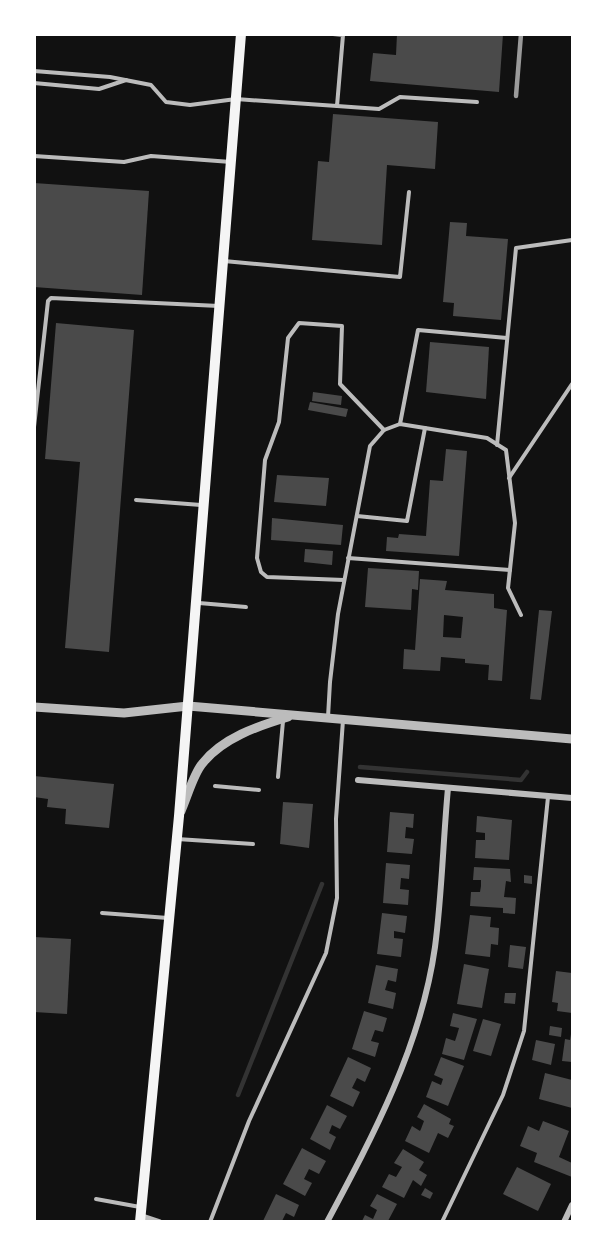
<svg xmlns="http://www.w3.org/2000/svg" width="607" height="1256" font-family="'Open Sans',sans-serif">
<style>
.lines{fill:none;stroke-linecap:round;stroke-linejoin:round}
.stream{stroke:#333;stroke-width:4.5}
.building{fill:#4a4a4a;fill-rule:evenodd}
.service{stroke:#bcbcbc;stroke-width:4}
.minor{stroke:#bcbcbc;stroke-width:6}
.tertiary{stroke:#bcbcbc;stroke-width:9}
.secondary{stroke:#f5f5f5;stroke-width:10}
.rail{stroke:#9a9a9a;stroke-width:4.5}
</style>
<rect width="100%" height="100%" fill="#111"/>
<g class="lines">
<g class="stream">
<path d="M360,767l161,13 6,-8"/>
<path d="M238,1095l84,-211"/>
</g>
</g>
<g class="building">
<path d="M397,34h106l-4,58 -129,-11 3,-28 23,2z"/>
<path d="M333,114l105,8 -3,47 -48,-4 -5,80 -70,-5 6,-79 11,1z"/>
<path d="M34,183l115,8 -7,104 -108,-8z"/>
<path d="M450,222l17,1 -1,13 42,3 -7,81 -48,-4 1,-13 -11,-1z"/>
<path d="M56,323l78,7 -25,322 -44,-4 15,-186 -35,-3z"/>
<path d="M430,342l59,5 -3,52 -60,-7z"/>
<path d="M313,392l29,4 -1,9 -29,-4z"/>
<path d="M310,402l38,7 -2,8 -38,-7z"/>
<path d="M446,449l21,2 -8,105 -73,-5 1,-14 11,1 1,-4 27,2 4,-56 13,1z"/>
<path d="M277,475l52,3 -3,28 -52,-4z"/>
<path d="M272,518l71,7 -2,20 -70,-5z"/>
<path d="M305,549l28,2 -1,14 -28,-3z"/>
<path d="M368,568l51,3 -1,19 -6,-1 -1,21 -46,-3z"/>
<path d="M420,579l27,2 -2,9 49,4v14l13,2 -5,71 -14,-1 1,-15 -24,-2v-4l-24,-2 -1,14 -37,-2 1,-20 11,1zM444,615l19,2 -2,21 -18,-1z"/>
<path d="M539,610l13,1 -11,89 -11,-1z"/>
<path d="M34,776l80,8 -5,44 -44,-4 1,-15 -19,-2 1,-8 -14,-2z"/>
<path d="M283,802l30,2 -4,44 -29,-4z"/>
<path d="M390,812l24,2 -1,14 -7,-1 -1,11 9,1 -2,15 -25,-2z"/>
<path d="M477,816l35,4 -3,40 -34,-2 1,-18h9v-7l-9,-1z"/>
<path d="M386,863l24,2 -1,14 -8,-1 -1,11 9,1 -1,15 -25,-2z"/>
<path d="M474,867l36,2 1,13 -5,-1 -2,16 12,1 -1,16 -12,-1v-5l-33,-2 1,-14h9l1,-6v-6h-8z"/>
<path d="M524,875l8,1v8l-8,-1z"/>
<path d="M382,913l25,3 -2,17 -11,-2v7l9,1 -2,18 -24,-3z"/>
<path d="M470,915l21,2 -1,10 9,1 -1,17 -7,-1 -1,13 -25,-3z"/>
<path d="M34,937l37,2 -4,75 -33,-2z"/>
<path d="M510,945l16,2 -3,22 -15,-2z"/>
<path d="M464,964l25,5 -7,39 -25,-4z"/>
<path d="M376,965l22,4 -2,13 -8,-2 -3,10 11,3 -3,16 -25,-6z"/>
<path d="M556,971l16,2v40l-15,-2 1,-8 -6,-1z"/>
<path d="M505,993h11l-1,11 -11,-1z"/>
<path d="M364,1011l23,7 -4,14 -8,-2 -4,11 8,2 -4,14 -23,-8z"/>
<path d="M453,1013l24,6 -13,41 -22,-6 4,-16 9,3 2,-6 2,-7 -9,-2z"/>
<path d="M483,1019l18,5 -10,32 -18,-5z"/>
<path d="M550,1026l12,2 -1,9 -12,-2z"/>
<path d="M571,1034h1v28l-10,-1 3,-22 5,1z"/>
<path d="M536,1040l19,4 -4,21 -19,-5z"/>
<path d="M348,1057l23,11 -6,14 -8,-4 -5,10 8,4 -7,15 -23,-11z"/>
<path d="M441,1057l23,9 -16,40 -22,-9 6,-16 9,4 2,-6 -9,-4z"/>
<path d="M545,1073l27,7v28l-33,-9z"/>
<path d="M424,1104l27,15 -2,5 5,2 -6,12 -10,-5 -9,20 -24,-12 7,-15 8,5 1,-2 3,-8 -7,-4z"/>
<path d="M327,1105l20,11 -7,13 -8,-4 -3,8 7,4 -6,13 -20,-11z"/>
<path d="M543,1121l26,10 -10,26 13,6v14l-38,-15 3,-9 -17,-7 8,-20 11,5z"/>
<path d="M302,1148l24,13 -7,13 -10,-5 -5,10 8,4 -7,13 -22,-12z"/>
<path d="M403,1149l21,13 -5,8 8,5 -6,11 -8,-6 -9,18 -22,-11 7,-13 7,3 6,-10 -8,-4z"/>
<path d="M517,1167l34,17 -13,27 -35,-17z"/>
<path d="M425,1188l8,5 -3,6 -9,-4z"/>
<path d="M276,1194l23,11 -5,12 -8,-4 -4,8h-19z"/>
<path d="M377,1194l20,10 -9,17h-26l3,-6 8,4 4,-9 -7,-4z"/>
</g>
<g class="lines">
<g class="service">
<path d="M34,71l76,6 41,8 15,17 24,3 46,-6 101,7 6,-71 -10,-1"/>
<path d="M34,83l65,6 27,-9"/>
<path d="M337,106l42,3 21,-12 77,5"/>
<path d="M34,156l90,6 27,-6 80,6"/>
<path d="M224,261l176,16 9,-85"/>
<path d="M400,424l18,-94 89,8"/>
<path d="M34,427l14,-126 3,-3 168,8"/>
<path d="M497,445l19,-197 56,-8"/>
<path d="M509,478l63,-94"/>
<path d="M136,500l65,5"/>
<path d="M357,516l50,5 18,-93"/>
<path d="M348,558l162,12"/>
<path d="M344,580l-77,-3 -6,-5 -4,-14 8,-98 14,-38 9,-84 11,-15 43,3 -2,58 44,46"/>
<path d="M199,603l47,4"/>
<path d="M328,717l2,-35 8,-68 32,-168 14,-16 16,-6 87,14 19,12 9,73 -7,65 13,27"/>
<path d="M278,777l5,-56"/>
<path d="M215,786l44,4"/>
<path d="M177,839l76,5"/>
<path d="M102,913l66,5"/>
<path d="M96,1199l44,8"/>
<path d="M210,1222l39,-101 77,-168 11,-55 -1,-79 7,-99"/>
<path d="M442,1222l61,-127 21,-64 24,-234"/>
</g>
<g class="minor">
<path d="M358,780l214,18"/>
<path d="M141,1216l18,6"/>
<path d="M327,1222c47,-88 94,-176 108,-275 7,-53 8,-106 13,-159"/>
<path d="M564,1222l8,-17"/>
</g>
<g class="tertiary">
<path d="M34,707l90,6 64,-7 384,33"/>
<path d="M181,811c6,-13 12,-36 21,-47 20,-26 56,-38 86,-47"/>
</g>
<path class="secondary" d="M140,1222l39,-406 62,-782"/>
<path class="rail" d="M516,96l5,-62"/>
</g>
<rect width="607" height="1256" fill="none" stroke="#ffffff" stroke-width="72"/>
</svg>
